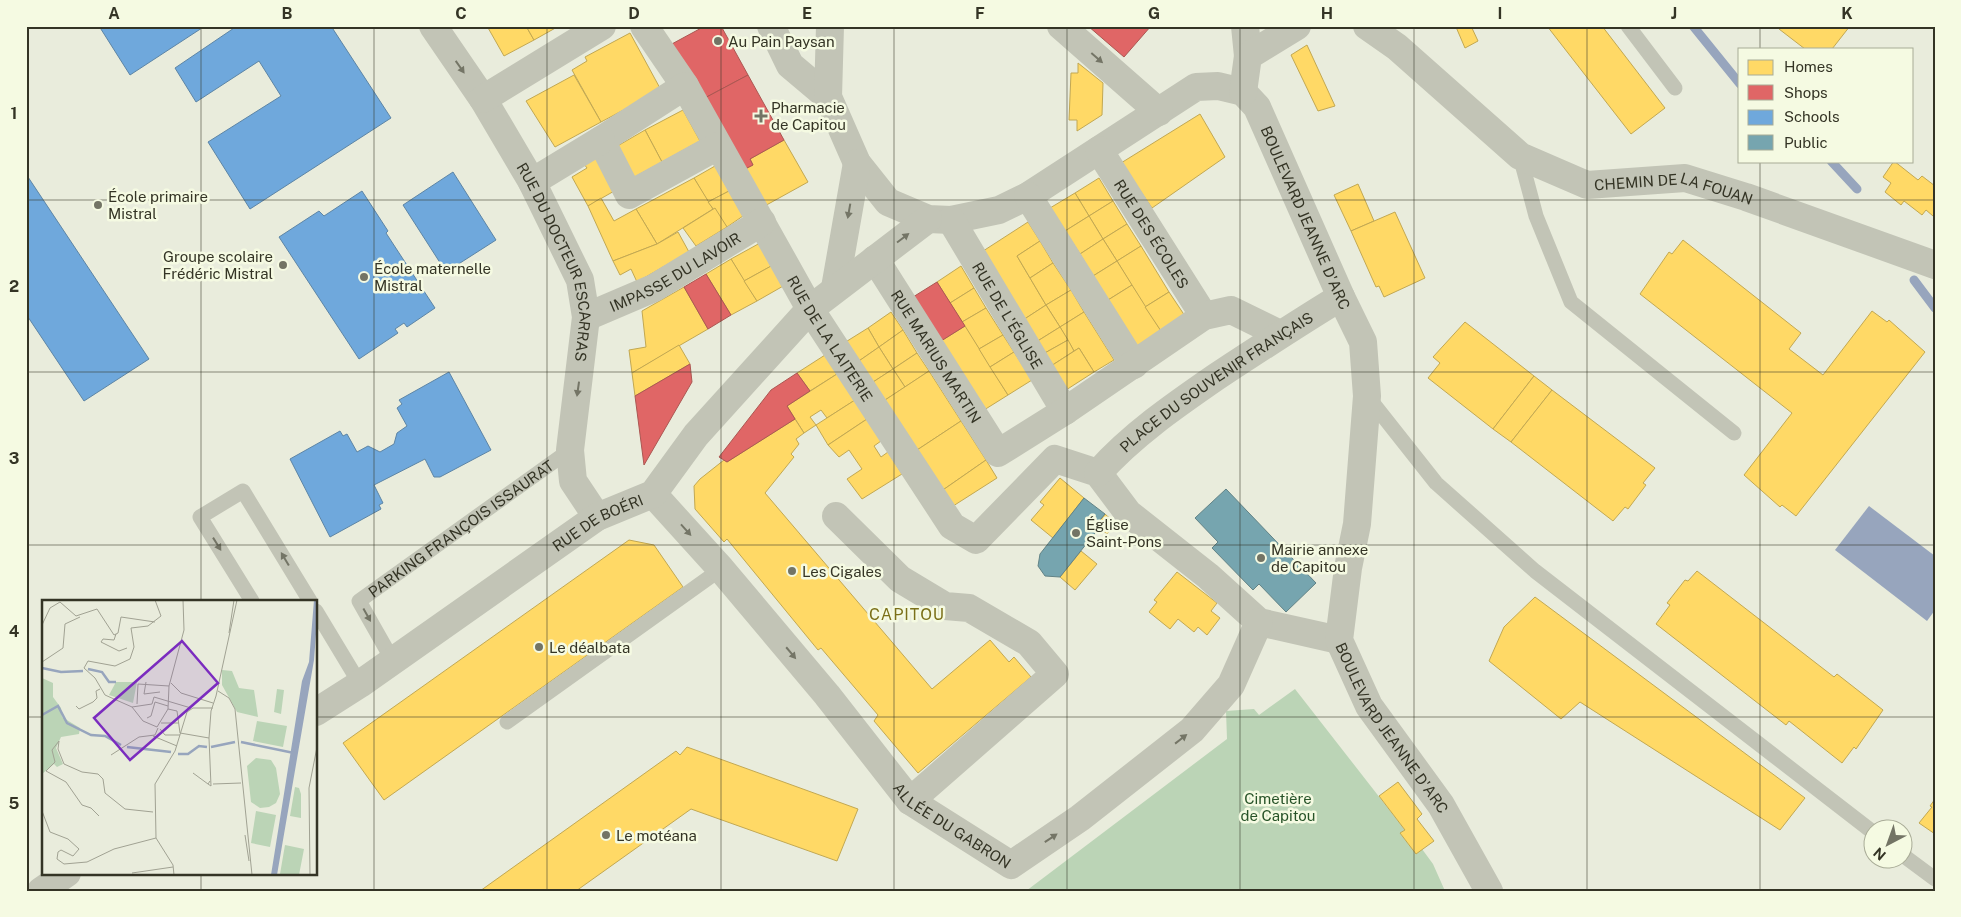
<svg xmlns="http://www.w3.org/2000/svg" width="1961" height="917" font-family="'Public Sans',sans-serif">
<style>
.green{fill:#bbd4b6}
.water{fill:#97a5bd}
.homes{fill:#ffd966;stroke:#c2a852}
.shops{fill:#e06666;stroke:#ac5752}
.schools{fill:#6fa8dc;stroke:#5d85a5}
.public{fill:#76a5af;stroke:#628386}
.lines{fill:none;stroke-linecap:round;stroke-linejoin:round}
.stream{stroke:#97a5bd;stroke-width:9}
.lane{stroke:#c2c4b6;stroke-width:15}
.street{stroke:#c2c4b6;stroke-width:28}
.oneway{fill:#747566}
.grid{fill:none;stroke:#343425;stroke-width:1;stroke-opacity:0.55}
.poi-dot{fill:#737465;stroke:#f5fae2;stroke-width:2}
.labels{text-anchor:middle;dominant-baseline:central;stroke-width:5;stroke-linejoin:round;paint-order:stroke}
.poi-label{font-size:15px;fill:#343425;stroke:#f5fae2;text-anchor:start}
.street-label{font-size:15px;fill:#343425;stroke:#f5fae2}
.park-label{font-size:15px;fill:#275328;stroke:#f5fae2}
.neighbourhood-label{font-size:16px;letter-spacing:1px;fill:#7b7019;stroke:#f5fae2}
.inset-river{fill:none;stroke:#97a5bd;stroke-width:2.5}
.inset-road{fill:none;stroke:#a1a293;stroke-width:1}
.view{fill:#7b2cbf;fill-opacity:0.15;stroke:#7b2cbf;stroke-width:2.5}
.inset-edge{fill:none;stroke:#343425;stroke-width:2.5}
.neatline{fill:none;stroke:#343425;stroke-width:2}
.grid-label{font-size:16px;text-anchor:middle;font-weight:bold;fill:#343425}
</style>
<rect width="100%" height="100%" fill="#e9ecdc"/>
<path class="green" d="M1295,689l110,141 -5,3 16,21 6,-5 11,15 12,27h-419l201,-152 -1,-28 28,-2 5,6z"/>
<path class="water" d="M1869,506l66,50v54l-8,11 -92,-71z"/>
<g class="homes">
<path d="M487,26h39l8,14 -30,16z"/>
<path d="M526,26h33l-25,14z"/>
<path d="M1471,26l7,15 -13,7 -9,-21z"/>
<path d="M1547,26h55l63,82 -34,26z"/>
<path d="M1781,26h69l-18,23h-27l-26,-20z"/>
<path d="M630,33l31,57 -60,32 -29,-52 15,-9 -2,-4z"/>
<path d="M1307,45l28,61 -17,5 -27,-56z"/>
<path d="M1078,63l25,20 -1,32 -25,16v-11h-8l2,-47h7z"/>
<path d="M574,75l27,47 -46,25 -29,-46z"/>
<path d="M683,110l17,31 -38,21 -17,-32z"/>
<path d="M1200,114l25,43 -73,51 -31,-45z"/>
<path d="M645,130l17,32 -31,17 -17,-31z"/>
<path d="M784,140l24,42 -47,26 -20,-37 12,-6 -3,-6z"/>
<path d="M597,157l19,33 -28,16 -16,-29 15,-9 -3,-4z"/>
<path d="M1894,161l24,19 4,-4 13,10v27l-2,3 -7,-6 -4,5 -18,-14 -3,4 -16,-13 6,-9 -8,-6z"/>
<path d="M715,166l14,25 -21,11 -14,-24z"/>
<path d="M694,178l19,31 -56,35 -21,-35z"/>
<path d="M1099,178l14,23 -24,15 -14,-23z"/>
<path d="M1358,184l16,37 -23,10 -17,-36z"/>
<path d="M729,191l14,25 -16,11 -19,-25z"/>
<path d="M1075,193l14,23 -24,15 -15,-23z"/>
<path d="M601,198l13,23 22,-12 21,35 -44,17 -25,-55z"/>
<path d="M1113,201l14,23 -24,15 -14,-23z"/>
<path d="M715,208l12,19 -31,19 -13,-18z"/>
<path d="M1395,212l30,66 -41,19 -5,-11 -3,1 -25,-56z"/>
<path d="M1089,216l14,23 -23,15 -15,-23z"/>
<path d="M1028,222l12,19 -23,15 29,49 -23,15 -43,-67z"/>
<path d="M1127,224l14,22 -24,15 -14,-22z"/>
<path d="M678,232l11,20 -52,30 -6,-13 -11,6 -7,-14 44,-17z"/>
<path d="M1103,239l14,22 -24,15 -13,-22z"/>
<path d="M1683,240l118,93 -12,16 34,26 49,-64 15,11 2,-2 36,32 -129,164 -14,-11 -2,2 -36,-32 48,-62 -152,-119 29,-42 3,2z"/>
<path d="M1040,241l13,22 -23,15 -13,-22z"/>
<path d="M760,243l13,22 -29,16 -13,-22z"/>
<path d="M1141,246l28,46 -24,15 -28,-46z"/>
<path d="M731,259l26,42 -26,14 -25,-41z"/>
<path d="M1117,261l15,24 -24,15 -15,-24z"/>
<path d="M1053,263l18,27 -25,15 -16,-27z"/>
<path d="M773,265l12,20 -28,16 -13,-20z"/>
<path d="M961,266l13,22 -24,15 -13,-21z"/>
<path d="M1132,285l29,46 -24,15 -29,-46z"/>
<path d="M684,287l24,42 -76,44 -3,-23 17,-3 -4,-36z"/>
<path d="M974,288l12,20 -24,14 -12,-19z"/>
<path d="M1071,290l13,22 -24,15 -14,-22z"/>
<path d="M1169,292l16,24 -24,15 -16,-24z"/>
<path d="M1046,305l14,22 -24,15 -13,-22z"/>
<path d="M986,308l17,27 -24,14 -17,-27z"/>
<path d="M891,312l12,18 -24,17 -11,-19z"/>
<path d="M1084,312l30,48 -20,12 -15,-24 -5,3 -14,-24z"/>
<path d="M1465,322l69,54 -41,53 -65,-51 12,-15 -7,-6z"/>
<path d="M965,326l43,69 -24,15 -43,-69z"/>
<path d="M1060,327l8,13 -25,14 -7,-12z"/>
<path d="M868,328l11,19 -23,16 -12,-20z"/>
<path d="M903,330l14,23 -24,16 -14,-22z"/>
<path d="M1003,335l11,17 -24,15 -11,-18z"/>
<path d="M1068,340l6,11 -23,15 -8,-12z"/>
<path d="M679,345l11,19 -55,32 -3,-23z"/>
<path d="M879,347l14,22 -23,15 -14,-21z"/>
<path d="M1079,348l15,24 -28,18 -15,-24z"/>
<path d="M1014,352l18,28 -24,15 -18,-28z"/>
<path d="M917,353l12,18 -24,16 -12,-18z"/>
<path d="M825,355l12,19 -27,17 -13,-18z"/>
<path d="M893,369l12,18 -23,15 -12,-18z"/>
<path d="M929,371l32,50 -47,31 -32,-50z"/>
<path d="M837,374l18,26 -28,18 -6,-8 -11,7 6,8 -12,8 -17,-27z"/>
<path d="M1534,376l18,14 -41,52 -18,-13z"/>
<path d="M1552,390l103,78 -12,15 3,2 -18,24 -3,-2 -12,14 -102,-79z"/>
<path d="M855,400l12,19 -39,26 -12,-20z"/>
<path d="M795,419l9,14 -8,6 3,5 -8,10 3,3 -29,36 167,196 58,-49 19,22 5,-5 17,20 -113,96 -44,-52 4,-6 -57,-67 -3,2 -91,-111 -3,3 -29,-33 -1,-23 6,-7 24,-19 3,2z"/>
<path d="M867,419l14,22 -7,5 7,11 7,-5 14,22 -40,25 -15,-20 15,-10 -13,-19 -10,7 -11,-12z"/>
<path d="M961,421l25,39 -46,32 -26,-40z"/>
<path d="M986,460l11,18 -47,30 -10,-16z"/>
<path d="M1060,478l24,20 -31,40 -22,-18 13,-15 -4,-3z"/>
<path d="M1105,514l11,10 -9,10 -11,-9z"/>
<path d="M629,540l25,5 29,42 -299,213 -41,-57z"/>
<path d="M1081,551l16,13 -22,26 -15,-13z"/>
<path d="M1697,571l137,106 3,-3 46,36 -27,39 -2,-2 -12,16 -53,-42 -3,4 -130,-101 14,-19 -3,-2 18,-23 3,1z"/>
<path d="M1177,572l40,31 -6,8 9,7 -13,17 -9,-8 -4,5 -16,-13 -8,10 -21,-17 8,-10 -3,-2z"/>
<path d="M1535,597l270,201 -25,32 -200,-128 -19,17 -72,-58 15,-34z"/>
<path d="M687,747l171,62 -21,52 -146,-52 -115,82h-96l196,-140 4,4z"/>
<path d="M1398,782l24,32 -5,5 17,22 -18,13 -16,-21 5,-3 -26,-34z"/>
<path d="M1935,799v35l-16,-11 13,-16 -2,-1z"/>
</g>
<g class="shops">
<path d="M705,26h16l27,49 -47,25 -31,-55z"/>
<path d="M1088,26h63l-27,31z"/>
<path d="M748,75l36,65 -34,19 3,6 -12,6 -40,-71z"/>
<path d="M706,274l25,41 -23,14 -24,-42z"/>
<path d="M937,282l28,44 -24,15 -28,-44z"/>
<path d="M690,364l2,18 -48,83 -9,-69z"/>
<path d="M797,373l13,18 -23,15 8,13 -68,43 -8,-5 52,-67z"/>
</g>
<g class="schools">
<path d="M99,26h106l-75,49z"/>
<path d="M237,26h94l60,92 -141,91 -42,-67 73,-46 -22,-35 -63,41 -21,-34z"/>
<path d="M453,172l43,68 -50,32 -43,-67z"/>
<path d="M26,174l123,185 -65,42 -58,-87z"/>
<path d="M362,191l26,40 -2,2 49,75 -28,19 -3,-4 -9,6 3,4 -39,26 -80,-122 40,-26 5,5z"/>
<path d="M449,372l42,78 -51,27h-6l-9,-18 -51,26 9,18 -4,2 2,4 -51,28 -40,-78 50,-28 3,5 4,-2 10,18 11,-6 12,6 14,-8 3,-11 10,-7 -10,-18 5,-4 -3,-4z"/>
</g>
<g class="public">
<path d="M1226,489l90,94 -30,29 -27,-28 -6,6 -41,-42 6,-6 -23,-24z"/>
<path d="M1084,498l21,16 -9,11 3,3 -39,49 -15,-1 -7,-10 2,-12z"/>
</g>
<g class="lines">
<g class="stream">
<path d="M1693,26l47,58"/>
<path d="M1831,161l26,28"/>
<path d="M1914,280l21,28"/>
</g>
<g class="lane">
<path d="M1628,26l47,62"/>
<path d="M1520,156l16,60 35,86 163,131"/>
<path d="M1368,397l68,86 99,88 339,262"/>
<path d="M252,601l-52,-84 43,-26 67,110"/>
<path d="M316,611l44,73"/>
<path id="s1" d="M393,661l-34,-60 211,-151"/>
<path d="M507,722l214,-153"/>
<path d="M1904,856l31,23"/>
</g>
<g class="street">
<path id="s2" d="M433,26l50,73 49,83 48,98 6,37 -16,133 3,31 24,36"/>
<path id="s3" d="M644,26l41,60 125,223 142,217 24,14 79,-81 43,14 30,40 80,63 51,46 80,18"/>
<path d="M771,26l19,39 38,32"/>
<path id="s4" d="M830,26l-2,71 29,66 31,39 40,17 23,1 48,-10 29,-14 168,-109 22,-1 25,6 14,15 84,190 22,45 4,54 -10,128 -9,44 -9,72 30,66 72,99 48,86"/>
<path d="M1061,26l98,86"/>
<path d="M1245,26l3,30"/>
<path id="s5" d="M1367,26l30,21 123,109 67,29 98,-7 61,19 189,68"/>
<path d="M685,86l-84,54 28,55 89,-49"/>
<path d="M1243,92l5,-36 49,-30"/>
<path d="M483,99l119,-73"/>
<path id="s6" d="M1099,150l105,166"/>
<path d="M532,182l69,-42"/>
<path d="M1028,196l106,169"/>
<path id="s7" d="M951,220l114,191"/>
<path id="s8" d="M875,259l123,194 67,-42 139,-95 27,-6 49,24"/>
<path d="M835,288l22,-125"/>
<path id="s9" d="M586,317l68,-29 108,-66"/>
<path id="s10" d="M1098,473c34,-38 76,-67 118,-96 41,-27 82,-54 125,-80"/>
<path id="s11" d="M653,494l68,75 106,126 83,106 101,64 69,-47 112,-88 39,-45 28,-63"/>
<path d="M836,516l64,63 45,27 24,2 60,35 26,31 -145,127"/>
<path id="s12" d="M316,712l44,-28 237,-167 56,-23 43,-59 114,-126 118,-90"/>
<path d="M41,891l26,-18"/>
</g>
</g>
<defs><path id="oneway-solid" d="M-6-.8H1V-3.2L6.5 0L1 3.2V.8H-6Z" transform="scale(1.25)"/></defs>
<g class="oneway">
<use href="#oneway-solid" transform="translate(1097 58) rotate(41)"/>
<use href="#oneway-solid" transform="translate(460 67) rotate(55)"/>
<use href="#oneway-solid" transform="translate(849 211) rotate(100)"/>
<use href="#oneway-solid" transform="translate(903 238) rotate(-37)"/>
<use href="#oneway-solid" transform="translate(578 389) rotate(98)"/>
<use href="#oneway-solid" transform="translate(686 530) rotate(48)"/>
<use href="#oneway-solid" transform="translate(217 544) rotate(58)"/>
<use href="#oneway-solid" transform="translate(285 559) rotate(-121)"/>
<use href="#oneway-solid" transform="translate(367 615) rotate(61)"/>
<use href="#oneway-solid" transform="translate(791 653) rotate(50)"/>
<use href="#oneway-solid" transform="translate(1181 739) rotate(-38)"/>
<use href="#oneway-solid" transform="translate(1051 838) rotate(-34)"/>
</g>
<path class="grid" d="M201,26v575M374,26v865M547,26v865M721,26v865M894,26v865M1067,26v865M1240,26v865M1414,26v865M1587,26v865M1760,26v23M1760,161v730M26,200h1909M26,372h1909M26,545h1909M26,717h18M316,717h1619M201,873v18"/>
<g class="poi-dot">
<circle cx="718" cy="41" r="5"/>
<path d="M758.5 108.5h5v5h5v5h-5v5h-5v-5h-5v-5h5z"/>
<circle cx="98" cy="205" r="5"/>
<circle cx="283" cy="265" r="5"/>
<circle cx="364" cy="277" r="5"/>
<circle cx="1076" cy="533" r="5"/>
<circle cx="1261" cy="558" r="5"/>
<circle cx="792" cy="571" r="5"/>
<circle cx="539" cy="647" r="5"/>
<circle cx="606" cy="835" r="5"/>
</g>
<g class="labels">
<g class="poi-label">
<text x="728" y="41">Au Pain Paysan</text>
<text x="771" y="107">Pharmacie<tspan x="771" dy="17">de Capitou</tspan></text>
<text x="108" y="196">École primaire<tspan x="108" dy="17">Mistral</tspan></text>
<text x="273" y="256" text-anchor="end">Groupe scolaire<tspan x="273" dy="17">Frédéric Mistral</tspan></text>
<text x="374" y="268">École maternelle<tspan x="374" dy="17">Mistral</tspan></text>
<text x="1086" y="524">Église<tspan x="1086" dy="17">Saint-Pons</tspan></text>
<text x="1271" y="549">Mairie annexe<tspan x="1271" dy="17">de Capitou</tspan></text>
<text x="802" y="571">Les Cigales</text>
<text x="549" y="647">Le déalbata</text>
<text x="616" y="835">Le motéana</text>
</g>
<g class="street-label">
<text stroke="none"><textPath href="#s5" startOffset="362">CHEMIN DE LA FOUAN</textPath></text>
<text stroke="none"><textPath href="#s4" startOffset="730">BOULEVARD JEANNE D'ARC</textPath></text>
<text stroke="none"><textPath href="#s6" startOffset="99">RUE DES ÉCOLES</textPath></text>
<text stroke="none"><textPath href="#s2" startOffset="270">RUE DU DOCTEUR ESCARRAS</textPath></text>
<text stroke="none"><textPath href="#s9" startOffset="100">IMPASSE DU LAVOIR</textPath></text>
<text stroke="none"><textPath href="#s7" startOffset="111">RUE DE L'ÉGLISE</textPath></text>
<text stroke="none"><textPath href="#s3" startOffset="364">RUE DE LA LAITERIE</textPath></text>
<text stroke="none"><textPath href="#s8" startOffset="115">RUE MARIUS MARTIN</textPath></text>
<text stroke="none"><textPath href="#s10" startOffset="150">PLACE DU SOUVENIR FRANÇAIS</textPath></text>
<text stroke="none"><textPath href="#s12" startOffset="340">RUE DE BOÉRI</textPath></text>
<text stroke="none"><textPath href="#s1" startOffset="194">PARKING FRANÇOIS ISSAURAT</textPath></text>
<text stroke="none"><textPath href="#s4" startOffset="1270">BOULEVARD JEANNE D'ARC</textPath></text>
<text stroke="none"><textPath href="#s11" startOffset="449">ALLÉE DU GABRON</textPath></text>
</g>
<g class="park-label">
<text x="1278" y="798">Cimetière<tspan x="1278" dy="17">de Capitou</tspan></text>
</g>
<g class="neighbourhood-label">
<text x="907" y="614">CAPITOU</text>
</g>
</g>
<g transform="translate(42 600)">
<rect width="275" height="275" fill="#e9ecdc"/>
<path d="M180,70l10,1 7,17 15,2 4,27 -21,-5 -15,-27zM0,78l11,5v14l8,11 1,9 18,11 -1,6 -18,3 -5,11 7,16 -6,3 -3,-3 -12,10zM74,82h21l-4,21 -24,-8zM235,89l7,1 -3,24 -7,-2zM215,121l30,5 -4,21 -30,-6zM214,158l15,2 5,8 4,26 -4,9 -7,4 -9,1 -9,-6 -4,-36zM253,187l4,1 2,6v24l-11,-2zM214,211l20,4 -6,32 -19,-4zM243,245l19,4 -5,26 -19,-1z" fill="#bbd4b6"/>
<path d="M272,0h3v21l-3,39 -37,215h-6l31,-194 7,-19z" fill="#97a5bd"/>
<path class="inset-river" d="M0,68l19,4 22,-1M46,69l14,3 7,10h7M0,115l16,-9 9,17 24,12 14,1 16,9M199,142l53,11M85,147l44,5M169,147l24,-5M136,154h10l11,-8 8,1"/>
<path class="inset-road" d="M113,0l6,16 -13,10 -17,2 3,19 -4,12 -15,7 -27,-5 -4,7 11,10 10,17 27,12 11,14 14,6 11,-18 9,2 3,22M0,25l8,-17 10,-6 16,14 21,-7 17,26 4,-2 3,-16 34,5M187,33l5,-33M74,34l-2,6 -11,-1 -2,3 18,9 8,-3M0,62l21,-14 2,-24 15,-7M104,82l-2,12 16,-2M129,83l10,10 32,10M176,91l11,7 6,11 17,166M174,96l21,-96M95,104l1,-20 31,2M34,106l3,3 14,-7 4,-4 -1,-7 4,-2M90,107l20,-3 2,-7 37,11M126,109l1,-23 15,-56 -1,-30M105,118l4,-2 4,-14 13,4M119,123h18M118,129l5,6h15M138,133l29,5M111,136l24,10M17,141l-1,8 6,15 18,8 16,2 5,5 2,14 20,16 28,3M17,141l-7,9 3,12 -9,9 20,11 16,23 9,3 8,8M69,155l28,-18 16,-2 3,-7M151,173l15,11M168,181l-2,3 3,2 -2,-48 2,-27 5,-15M171,184l28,-1M0,211l8,21 18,7 11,10 -6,7 -12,-6 -3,2 -1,7 7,5 23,-2 27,-13 42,-11M203,235l4,26M90,273l41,-6M132,275l-1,-10 -17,-27 -1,-54 20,-33 12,-39 6,-4h20M268,275l-1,-87 8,-41"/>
<path class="view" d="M140,41l36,42 -88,77 -36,-42z"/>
<rect width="275" height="275" class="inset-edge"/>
</g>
<rect width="1961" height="917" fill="none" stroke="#f5fae2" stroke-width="55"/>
<rect x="1738" y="48" width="175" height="115" fill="#f5fae2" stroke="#a8ab96"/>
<rect x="1748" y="60" width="25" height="15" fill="#ffd966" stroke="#a8ab96"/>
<text x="1784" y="72" font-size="15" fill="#343425">Homes</text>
<rect x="1748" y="85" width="25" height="15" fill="#e06666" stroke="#a8ab96"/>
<text x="1784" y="98" font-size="15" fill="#343425">Shops</text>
<rect x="1748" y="110" width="25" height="15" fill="#6fa8dc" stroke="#a8ab96"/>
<text x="1784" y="122" font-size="15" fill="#343425">Schools</text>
<rect x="1748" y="135" width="25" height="15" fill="#76a5af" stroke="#a8ab96"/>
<text x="1784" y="148" font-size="15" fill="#343425">Public</text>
<g transform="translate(1888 844) rotate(221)"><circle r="24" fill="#f5fae2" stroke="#a8ab96"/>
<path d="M0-4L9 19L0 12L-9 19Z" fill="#737465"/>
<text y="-8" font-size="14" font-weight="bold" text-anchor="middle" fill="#343425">N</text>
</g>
<rect x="28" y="28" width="1906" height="862" class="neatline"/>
<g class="grid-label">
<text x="114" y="19">A</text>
<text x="287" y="19">B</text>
<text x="461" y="19">C</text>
<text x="634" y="19">D</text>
<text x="807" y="19">E</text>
<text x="980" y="19">F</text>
<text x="1154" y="19">G</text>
<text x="1327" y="19">H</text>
<text x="1500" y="19">I</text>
<text x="1674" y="19">J</text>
<text x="1847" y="19">K</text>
<text x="14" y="119">1</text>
<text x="14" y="292">2</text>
<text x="14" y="464">3</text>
<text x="14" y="637">4</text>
<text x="14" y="809">5</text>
</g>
</svg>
